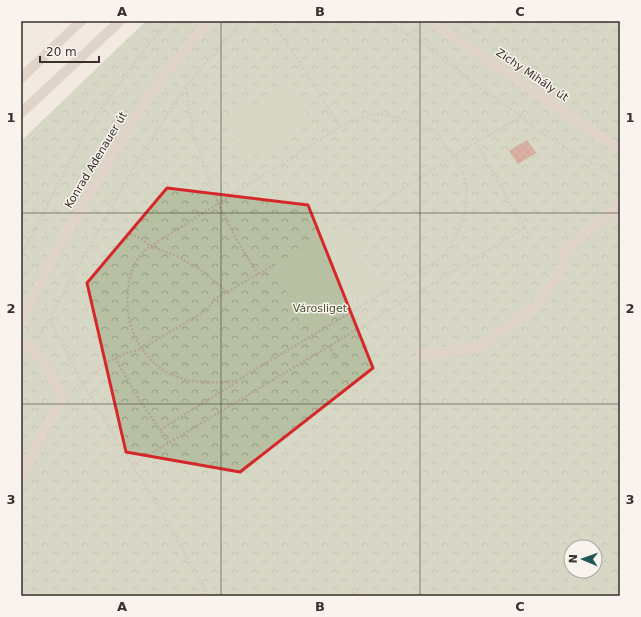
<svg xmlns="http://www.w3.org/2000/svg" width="641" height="617" font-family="'DejaVu Sans',sans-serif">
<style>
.forest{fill:url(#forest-crowns);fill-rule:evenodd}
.pitch{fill:#b7c0a2}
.building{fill:url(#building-cross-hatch)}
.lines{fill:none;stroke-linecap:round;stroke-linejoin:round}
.path{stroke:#b5a397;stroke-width:2.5;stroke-dasharray:2 2;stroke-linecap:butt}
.minor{stroke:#cab9ad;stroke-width:10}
.marked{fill:none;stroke:#d62828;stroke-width:3;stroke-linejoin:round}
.grid{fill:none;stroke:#392f2b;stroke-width:1;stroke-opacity:0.55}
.labels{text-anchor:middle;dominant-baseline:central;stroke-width:3;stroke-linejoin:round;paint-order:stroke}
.street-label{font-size:11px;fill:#392f2b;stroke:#f9f3ed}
.park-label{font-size:11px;fill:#495531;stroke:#f9f3ed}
.neatline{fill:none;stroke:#392f2b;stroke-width:1.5}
.grid-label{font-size:13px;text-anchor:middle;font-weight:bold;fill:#392f2b}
</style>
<defs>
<pattern id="forest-crowns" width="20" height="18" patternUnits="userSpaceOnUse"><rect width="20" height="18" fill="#b7c0a2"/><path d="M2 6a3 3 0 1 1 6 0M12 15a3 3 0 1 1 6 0" fill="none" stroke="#969c84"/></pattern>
<pattern id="building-cross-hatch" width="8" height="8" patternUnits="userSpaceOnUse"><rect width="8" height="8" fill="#be6953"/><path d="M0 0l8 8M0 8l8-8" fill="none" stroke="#9b5745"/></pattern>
</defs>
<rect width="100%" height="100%" fill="#f2e9e1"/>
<path class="forest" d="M146,21h474v575h-599v-455zM571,547h24v24h-24z"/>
<g class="pitch">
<path d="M291,85l21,39 -67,37 -21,-38z"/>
<path d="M344,223l37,62 -72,44 -37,-62z"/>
</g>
<path class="building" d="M527,140l9,13 -18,11 -9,-13z"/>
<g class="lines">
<g class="path">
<path d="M272,21l33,50 35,56"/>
<path d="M386,21l44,27 40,32 51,36 17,15 40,24 42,22"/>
<path d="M462,21l15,12"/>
<path d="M570,21c12,11 17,9 28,0"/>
<path d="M186,88l7,46 25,69 18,36 22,35"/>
<path d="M377,114c20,3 41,6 58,18 5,4 8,10 12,15 6,8 13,19 17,29 8,28 -5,59 -21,81l-205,123c-24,4 -50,4 -72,-8 -35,-21 -48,-69 -32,-106 2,-6 8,-12 12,-17l194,-122 14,-8z"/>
<path d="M346,226l108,-70 67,-40"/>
<path d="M525,228l7,11"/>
<path d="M99,229l21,1 22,9 8,7 27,10 21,12 30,24"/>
<path d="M21,256l58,-112 16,-27 53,-72 22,-24"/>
<path d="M50,319l33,65 49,81 14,21 63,110"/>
<path d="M39,337l94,-168 52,-82 58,-66"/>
<path d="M329,346l7,12"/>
<path d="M115,358l25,43 20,29"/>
<path d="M21,373l4,-8"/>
<path d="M74,389l9,-5 24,-22 20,-9 14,-4 66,-39 8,-11 57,-33"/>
<path d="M168,443l-8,-13 78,-49"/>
<path d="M132,465l393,-237 -49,-85"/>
<path d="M350,596l10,-9"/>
</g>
<g class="minor">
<path d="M430,21l190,129"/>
<path d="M21,78l60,-57"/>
<path d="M21,113l99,-92"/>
<path d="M21,322l34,-69 92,-156 61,-76"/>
<path d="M21,341c23,16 29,31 41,56l-41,79"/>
<path d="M421,355l58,-8 58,-42 25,-37 4,-19 50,-40 4,-6"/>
</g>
</g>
<path d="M0 0H641V617H0ZM167,188l141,17 65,163 -133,104 -114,-20 -39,-169z" fill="#f2e9e1" fill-opacity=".55" fill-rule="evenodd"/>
<path class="marked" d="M167,188l141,17 65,163 -133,104 -114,-20 -39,-169z"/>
<path class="grid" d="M221,21v575M420,21v575M21,213h599M21,404h599"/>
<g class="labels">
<g class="street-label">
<text transform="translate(532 75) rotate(34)">Zichy Mihály út</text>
<text transform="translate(96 160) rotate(-59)">Konrad Adenauer út</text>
</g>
<g class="park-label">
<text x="320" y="308">Városliget</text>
</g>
</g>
<rect width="641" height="617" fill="none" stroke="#f9f3ed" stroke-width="44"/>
<g transform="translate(583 559) rotate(272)"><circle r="19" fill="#f9f3ed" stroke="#aca59f"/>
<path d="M0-3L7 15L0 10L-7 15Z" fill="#235658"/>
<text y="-6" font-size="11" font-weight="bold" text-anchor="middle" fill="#392f2b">N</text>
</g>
<path d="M40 56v6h59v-6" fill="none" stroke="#392f2b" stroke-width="2"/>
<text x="46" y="56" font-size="12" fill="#392f2b" stroke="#f9f3ed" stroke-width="3" paint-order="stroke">20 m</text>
<rect x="22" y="22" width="597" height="573" class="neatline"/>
<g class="grid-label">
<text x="122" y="16">A</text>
<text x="320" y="16">B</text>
<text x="520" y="16">C</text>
<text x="11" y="122">1</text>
<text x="630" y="122">1</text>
<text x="11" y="313">2</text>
<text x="630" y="313">2</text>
<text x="11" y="504">3</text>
<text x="630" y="504">3</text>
<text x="122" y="611">A</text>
<text x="320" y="611">B</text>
<text x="520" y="611">C</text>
</g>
</svg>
